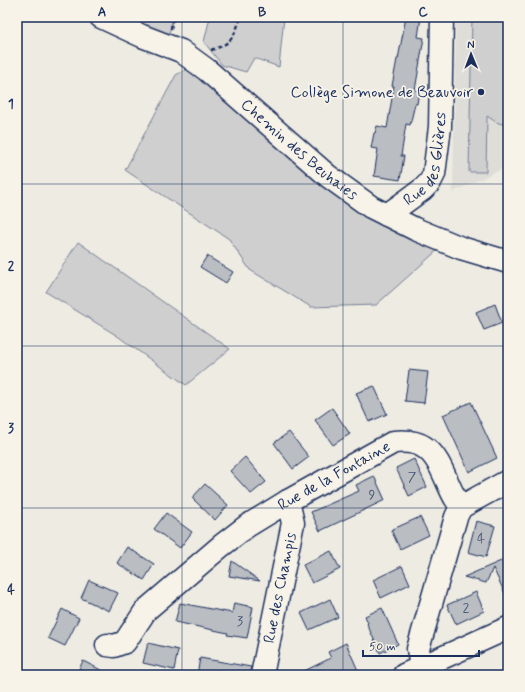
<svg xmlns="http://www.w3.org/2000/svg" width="525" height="692" font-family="Mynerve,sans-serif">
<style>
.built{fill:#deddd8}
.green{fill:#cfcfcf;stroke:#757f96}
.building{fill:#babdc2;stroke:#1b2f5e}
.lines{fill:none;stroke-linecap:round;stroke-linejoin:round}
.minor-casing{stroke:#1b2f5e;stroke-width:25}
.path{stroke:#1b2f5e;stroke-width:2.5;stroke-dasharray:4 3;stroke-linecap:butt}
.minor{stroke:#f7f3e8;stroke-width:22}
.grid{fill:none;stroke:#1b2f5e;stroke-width:1;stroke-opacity:0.55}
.poi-dot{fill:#1b2f5e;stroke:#f7f3e8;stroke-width:1.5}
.labels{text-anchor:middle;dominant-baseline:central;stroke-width:3.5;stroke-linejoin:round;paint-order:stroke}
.number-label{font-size:14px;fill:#435277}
.poi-label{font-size:16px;fill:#1b2f5e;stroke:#f7f3e8;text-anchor:end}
.street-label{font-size:16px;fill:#1b2f5e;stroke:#f7f3e8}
.neatline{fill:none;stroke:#1b2f5e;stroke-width:1.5}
.grid-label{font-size:13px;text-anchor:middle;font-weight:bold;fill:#1b2f5e}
</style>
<rect width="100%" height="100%" fill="#eeebe2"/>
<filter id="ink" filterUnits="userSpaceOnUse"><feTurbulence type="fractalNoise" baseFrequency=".025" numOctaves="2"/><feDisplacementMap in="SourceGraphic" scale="8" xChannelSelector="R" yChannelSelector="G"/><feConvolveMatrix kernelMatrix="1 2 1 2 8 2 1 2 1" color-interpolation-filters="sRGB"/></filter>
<g filter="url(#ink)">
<path class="built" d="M456,17h52v149l-55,26z"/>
<g class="green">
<path d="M124,17h49l-5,21z"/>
<path d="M210,17h74l-5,50 -25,-9 -8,14 -24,-7 -18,-23z"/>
<path d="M472,17h36v109l-12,-4 -9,-6 -1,56h-17z"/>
<path d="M189,68l251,180 -64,57 -65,2 -61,-37 -21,-31 -104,-69 51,-95z"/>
<path d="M78,242l152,107 -44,36 -70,-50 -70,-43z"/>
</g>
<g class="building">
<path d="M406,17h15l-3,20 6,1 -9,52 4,1 -2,13h-2l-5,21 -4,-1 -5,32h3l-4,24 -26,-4 4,-27 -7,-1 3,-15h1l2,-7 10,2 7,-42h-2l5,-27h1z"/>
<path d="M207,256l26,16 -7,11 -26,-16z"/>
<path d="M495,304l7,19 -18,7 -8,-18z"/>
<path d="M409,370l19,2 -4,31 -19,-2z"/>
<path d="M374,386l13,28 -18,8 -13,-29z"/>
<path d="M471,402l26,56 -28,14 -26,-57z"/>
<path d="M332,408l18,26 -17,11 -18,-25z"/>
<path d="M289,432l20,25 -16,12 -19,-26z"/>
<path d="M245,457l21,25 -15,12 -21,-23z"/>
<path d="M414,459l13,28 -18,9 -13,-28z"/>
<path d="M374,476l11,24 -65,31 -9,-19 48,-21 -3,-6z"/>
<path d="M205,484l23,21 -13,15 -23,-22z"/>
<path d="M166,513l26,19 -12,16 -26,-19z"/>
<path d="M420,517l9,18 -29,14 -9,-19z"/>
<path d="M476,521l19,5 -9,31 -18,-5z"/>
<path d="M127,547l27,17 -10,16 -27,-17z"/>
<path d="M331,551l9,18 -28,14 -9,-18z"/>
<path d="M508,558v42l-15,-32 -7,15 -22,-6z"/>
<path d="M232,561l28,20 -31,-5z"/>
<path d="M402,566l8,18 -29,14 -8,-18z"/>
<path d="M89,580l29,13 -9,18 -28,-13z"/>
<path d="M476,592l8,19 -28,13 -9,-19z"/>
<path d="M330,599l8,18 -29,13 -8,-17z"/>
<path d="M180,603l52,10 2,-10 19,4 -6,31 -20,-3 1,-2 -53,-11z"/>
<path d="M382,608l16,36 -18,9 -13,-29 1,-1 -3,-7z"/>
<path d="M62,609l17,9 -14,28 -17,-8z"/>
<path d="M148,643l30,7 -4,20 -31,-7z"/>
<path d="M346,643l14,32h-64l35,-17 -3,-6z"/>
<path d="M200,658l51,9 -1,8h-53z"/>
<path d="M83,661l28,14h-35z"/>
</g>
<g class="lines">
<g class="minor-casing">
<g id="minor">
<path id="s1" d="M101,17l41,19 39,15 26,19 121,106 43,31 44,22 46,19 47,14"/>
<path id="s2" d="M387,215l36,-26 7,-7 4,-8 6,-47 2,-110"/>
<path d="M461,507l47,-26"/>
<path id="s3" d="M107,645l7,1 11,-4 21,-32 75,-64 26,-20 41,-25 106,-59c10,-1 21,-1 30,5 15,9 21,32 29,47 2,5 6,9 8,13l-5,10 -38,132 3,18"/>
<path id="s4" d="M262,675l31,-152 -5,-22"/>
<path d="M404,675l104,-47"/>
</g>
</g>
<g class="path">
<path d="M171,29l2,-12"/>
<path d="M211,50c21,-6 23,-14 30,-33"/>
</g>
<use href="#minor" class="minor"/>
</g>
</g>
<path class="grid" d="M182,17v658M343,17v658M17,184h491M17,346h491M17,508h491"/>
<circle class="poi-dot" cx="481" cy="92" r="4"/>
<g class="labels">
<g class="number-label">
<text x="412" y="477">7</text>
<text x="372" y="495">9</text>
<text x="481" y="539">4</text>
<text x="466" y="608">2</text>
<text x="240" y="621">3</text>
</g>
<g class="poi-label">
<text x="473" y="92">Collège Simone de Beauvoir</text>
</g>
<g class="street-label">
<text stroke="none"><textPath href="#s1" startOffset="241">Chemin des Beuhaies</textPath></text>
<text stroke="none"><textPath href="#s2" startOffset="74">Rue des Glières</textPath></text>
<text stroke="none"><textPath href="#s3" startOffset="289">Rue de la Fontaine</textPath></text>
<text stroke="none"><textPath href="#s4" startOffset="89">Rue des Champis</textPath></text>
</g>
</g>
<rect width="525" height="692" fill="none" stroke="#f7f3e8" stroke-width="44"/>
<g transform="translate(471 54) rotate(359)" stroke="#f7f3e8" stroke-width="3" paint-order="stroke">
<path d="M0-3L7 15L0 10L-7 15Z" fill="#1b2f5e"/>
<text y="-6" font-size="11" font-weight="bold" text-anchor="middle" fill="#1b2f5e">N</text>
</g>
<path d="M363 650v6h116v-6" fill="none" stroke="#1b2f5e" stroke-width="2"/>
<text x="369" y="650" font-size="12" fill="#1b2f5e" stroke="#f7f3e8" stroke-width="3" paint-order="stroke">50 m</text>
<rect x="22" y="22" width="481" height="648" class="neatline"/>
<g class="grid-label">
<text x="102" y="16">A</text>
<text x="262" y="16">B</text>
<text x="423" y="16">C</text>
<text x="11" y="108">1</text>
<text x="11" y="270">2</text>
<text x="11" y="432">3</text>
<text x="11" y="594">4</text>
</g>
</svg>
